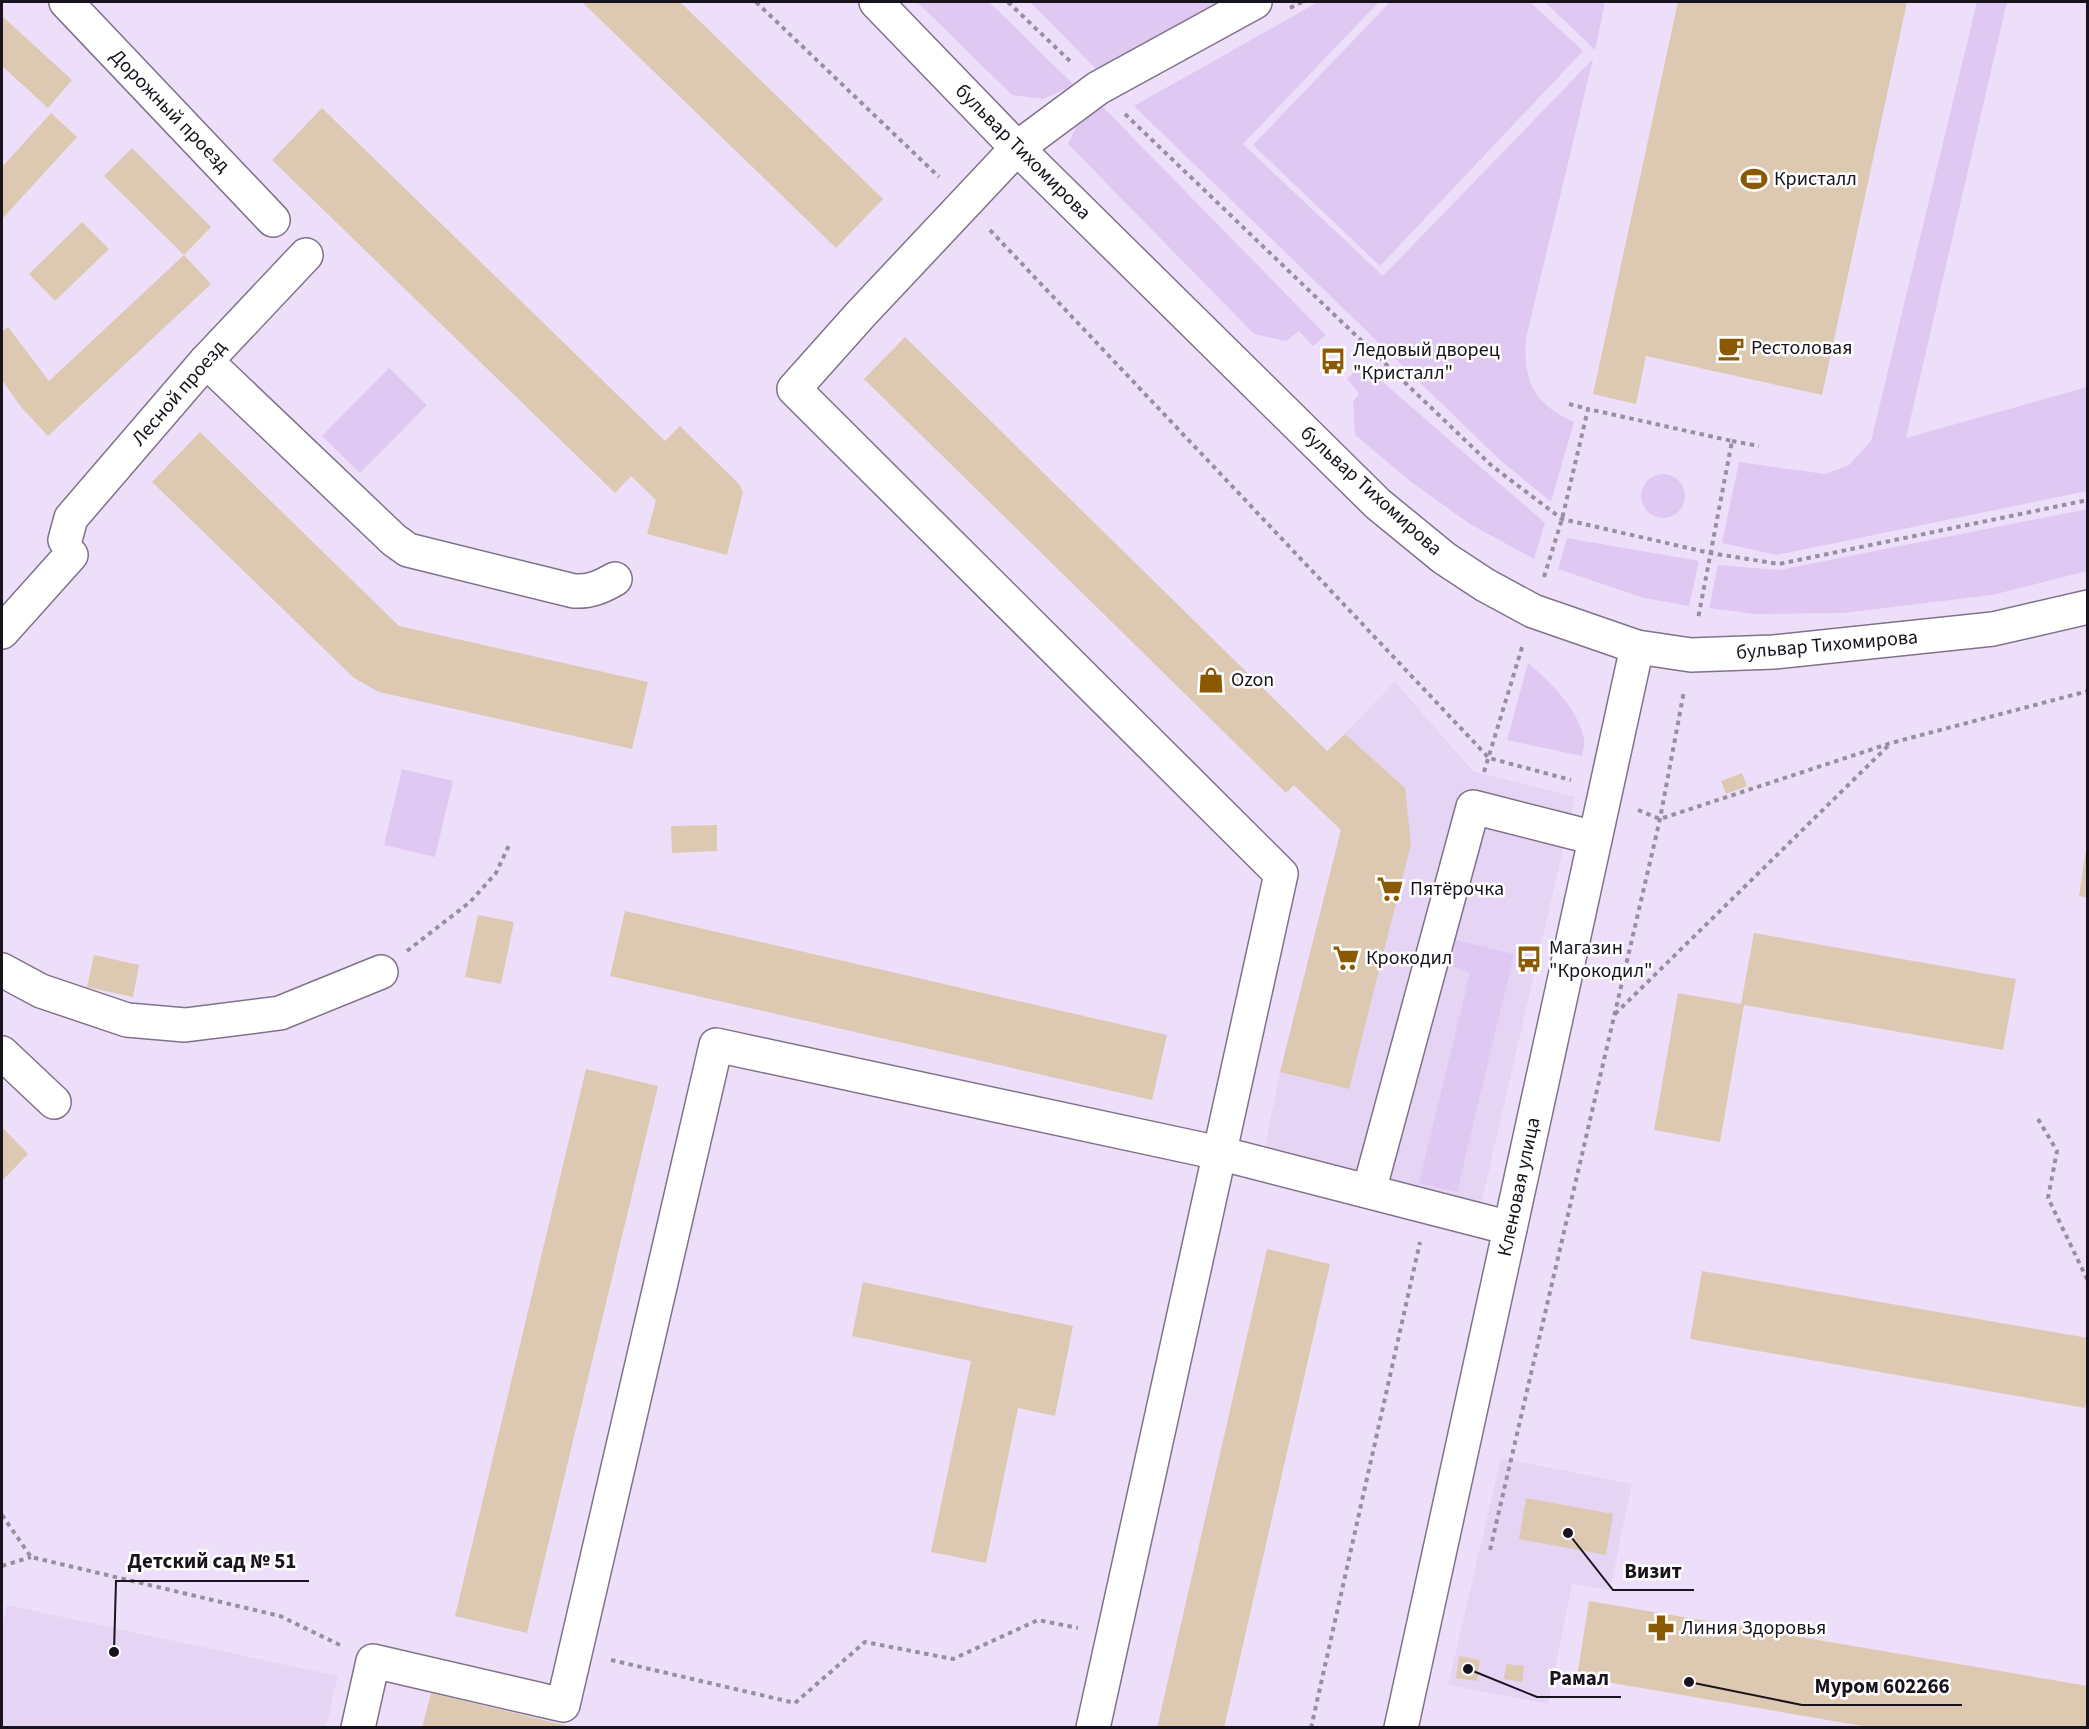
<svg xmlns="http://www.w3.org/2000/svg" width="2089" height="1729" font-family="'Source Sans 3',sans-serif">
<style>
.built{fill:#e6d4f5}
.green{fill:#dfc9f2}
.building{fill:#ddc9b2}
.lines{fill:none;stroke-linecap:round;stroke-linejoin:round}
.minor-casing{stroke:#7f7289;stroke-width:36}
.path{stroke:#998ea1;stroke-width:4;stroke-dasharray:4.5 4.5;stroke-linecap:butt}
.minor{stroke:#fff;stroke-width:33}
.labels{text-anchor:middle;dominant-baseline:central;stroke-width:5;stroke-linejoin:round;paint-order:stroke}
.street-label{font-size:20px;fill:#18131c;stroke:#fff}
.poi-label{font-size:20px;fill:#18131c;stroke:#fff;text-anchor:start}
.leader{fill:none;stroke:#18131c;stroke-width:2}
.callout-dot{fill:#18131c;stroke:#fff;stroke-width:2}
.callout-label{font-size:21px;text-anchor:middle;font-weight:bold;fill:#18131c;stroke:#fff;stroke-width:5;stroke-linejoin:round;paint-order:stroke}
</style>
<rect width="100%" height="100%" fill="#eddff9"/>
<g class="built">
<path d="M1395,682l78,89 102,26 -95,412 -217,-53 17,-84 61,-242 -47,-45z"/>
<path d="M1501,1458l131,26 -22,106 -38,-6 -24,120 -100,-19z"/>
<path d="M7,1605l331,71 -12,51h-324v-98z"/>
</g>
<g class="green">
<path d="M917,2h72l85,83 -31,14 -31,-4z"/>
<path d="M1030,2h202l-132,71z"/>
<path d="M1318,2h61l-136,142 140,132 210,-217 -67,279c-3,44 8,66 48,84l-23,80 -50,-41 -367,-355z"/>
<path d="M1390,2h140l53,49 -203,215 -127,-121z"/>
<path d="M1545,2h60l-10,48z"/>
<path d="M1977,2h30l-101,436 181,-51v104l-310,64 -55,-12 17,-81 86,12 24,-9 22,-24z"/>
<path d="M1098,102l228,233 -13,11 -14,-15 -13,10 -32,-7 -186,-190 18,-38z"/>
<path d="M1362,364l183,159 -11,36 -64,-35 -60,-43 -55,-46 -2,-34 6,-7 -12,-15z"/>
<path d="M389,368l38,37 -67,68 -38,-37z"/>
<circle cx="1663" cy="496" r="22"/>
<path d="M2087,509v62l-95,24 -148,18 -89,1 -46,-6 9,-43 61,5z"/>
<path d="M1567,538l132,23 -10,45 -45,-8 -86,-29z"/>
<path d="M1528,663c22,19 49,44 56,75 1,5 -1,13 -2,18l-75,-16z"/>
<path d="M402,769l51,12 -18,76 -51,-12z"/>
<path d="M1452,939l62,15 -57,238 -38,-9 51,-210 -24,-9z"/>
</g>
<g class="building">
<path d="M582,2h98l203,197 -47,49z"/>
<path d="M1678,2h229l-85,393 -176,-39 -10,48 -43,-10z"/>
<path d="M2,16l70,64 -24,28 -46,-42z"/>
<path d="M322,108l343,333 15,-15 59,58 4,8 -16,63 -80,-21 9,-34 -25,-24 -16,17 -343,-333z"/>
<path d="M51,113l26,24 -75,82v-52z"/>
<path d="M132,148l79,79 -27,28 -80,-79z"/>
<path d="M82,222l27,27 -54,52 -26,-27z"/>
<path d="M184,255l27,29 -163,152 -27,-29 -19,-27v-48l6,-5 41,54z"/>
<path d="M905,337l422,414 18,-17 60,54 6,56 -62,245 -69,-17 61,-242 -47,-45 -8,8 -422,-414z"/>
<path d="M200,432l199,194 249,56 -16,67 -253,-57 -25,-14 -202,-196z"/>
<path d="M1742,773l5,13 -21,8 -5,-13z"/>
<path d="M717,825v26l-45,2 -1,-27z"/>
<path d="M2086,850h2v48l-9,-2z"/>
<path d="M625,911l542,124 -15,65 -542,-124z"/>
<path d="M478,915l36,7 -13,62 -36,-7z"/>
<path d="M1754,933l262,46 -13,71 -259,-45 -24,137 -66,-12 24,-137 63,11z"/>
<path d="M94,955l45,10 -6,32 -46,-10z"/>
<path d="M586,1069l72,17 -131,547 -72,-17z"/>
<path d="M2,1127l26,27 -26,27z"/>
<path d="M1267,1249l63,15 -106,464h-67z"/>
<path d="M1702,1271l386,67v57l-3,13 -395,-69z"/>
<path d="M863,1282l210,44 -18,90 -37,-8 -32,155 -55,-11 40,-191 -119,-25z"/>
<path d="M1526,1498l87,16 -7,41 -87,-16z"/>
<path d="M1589,1601l499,85v42h-214l-297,-51z"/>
<path d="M1459,1656l21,4 -3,21 -21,-3z"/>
<path d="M1506,1664l18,2 -2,16 -18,-3z"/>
<path d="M431,1693l141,34 -1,1h-149z"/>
</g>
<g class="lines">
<g class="minor-casing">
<g id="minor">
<path d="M66,2l207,218"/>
<path d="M876,2l141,146 361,356 66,54 41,27 48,26 104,36 54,8 83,-3 219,-23 95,-22"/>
<path d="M206,361l188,179 14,10 166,41c16,1 27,-4 41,-12"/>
<path d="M65,540l6,-22 135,-157 100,-106"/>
<path d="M2,632l69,-77"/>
<path d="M2,970l39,21 86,29 58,5 95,-12 101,-41"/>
<path d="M2,1053l52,49"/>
<path d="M1369,1191l104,-384 122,31"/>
<path d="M358,1728l15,-67 190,44 153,-660 503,108 291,75"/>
<path d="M1093,1728l188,-854 -487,-485 66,-74 157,-167 81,-60 157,-86"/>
<path d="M1401,1728l236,-1081"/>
</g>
</g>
<g class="path">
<path d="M756,2l183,175"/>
<path d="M1008,2l64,61"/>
<path d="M1290,8l12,-6"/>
<path d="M1125,114l367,352 70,53 148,34 69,11 309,-64"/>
<path d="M990,230l499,528 82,22"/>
<path d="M1569,404l19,5"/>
<path d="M1732,441l27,5"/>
<path d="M1544,577l18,-58 26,-110 144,32 -34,178"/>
<path d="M1484,772l39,-128"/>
<path d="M1638,810l22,9 231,-76 197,-52"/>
<path d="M407,951l63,-49 26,-29 14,-30"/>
<path d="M1615,1014l275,-270"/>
<path d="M2038,1119l19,32 -9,47 40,83"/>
<path d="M2,1515l29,42 249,59 62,30"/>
<path d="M1490,1550l170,-731 24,-128"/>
<path d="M2,1566l29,-9"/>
<path d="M611,1660l184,43 70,-61 88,17 85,-39 40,8"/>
<path d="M1311,1728l109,-486"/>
</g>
<use href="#minor" class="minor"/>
</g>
<defs>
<g id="stadium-bare" transform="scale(2.07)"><path d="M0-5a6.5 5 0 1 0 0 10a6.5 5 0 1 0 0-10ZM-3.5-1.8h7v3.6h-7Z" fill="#8b5902" stroke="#fff" stroke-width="2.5" paint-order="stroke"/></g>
<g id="cafe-bare" transform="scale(2.07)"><path d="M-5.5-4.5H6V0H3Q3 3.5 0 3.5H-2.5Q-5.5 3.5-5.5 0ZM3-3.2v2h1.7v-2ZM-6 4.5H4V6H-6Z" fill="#8b5902" stroke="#fff" stroke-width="2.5" paint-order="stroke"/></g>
<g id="bus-bare" transform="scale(2.07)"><path d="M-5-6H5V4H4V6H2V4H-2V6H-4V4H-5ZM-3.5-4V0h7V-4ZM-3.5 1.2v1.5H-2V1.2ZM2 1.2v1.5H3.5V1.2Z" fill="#8b5902" stroke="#fff" stroke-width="2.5" paint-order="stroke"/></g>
<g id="shop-bare" transform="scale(2.07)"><path d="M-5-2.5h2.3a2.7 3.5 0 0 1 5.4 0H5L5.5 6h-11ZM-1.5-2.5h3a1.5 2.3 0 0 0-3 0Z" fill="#8b5902" stroke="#fff" stroke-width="2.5" paint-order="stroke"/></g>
<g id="supermarket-bare" transform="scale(2.07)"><path d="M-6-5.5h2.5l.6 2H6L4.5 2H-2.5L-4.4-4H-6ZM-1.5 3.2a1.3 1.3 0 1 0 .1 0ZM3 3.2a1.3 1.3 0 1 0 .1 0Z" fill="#8b5902" stroke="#fff" stroke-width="2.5" paint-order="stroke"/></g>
<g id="pharmacy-bare" transform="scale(2.07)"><path d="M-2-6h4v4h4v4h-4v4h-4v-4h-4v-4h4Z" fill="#8b5902" stroke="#fff" stroke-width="2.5" paint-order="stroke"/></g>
</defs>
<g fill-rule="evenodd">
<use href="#stadium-bare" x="1754" y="179"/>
<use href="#cafe-bare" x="1731" y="348"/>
<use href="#bus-bare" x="1333" y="361"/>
<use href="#shop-bare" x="1211" y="680"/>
<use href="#supermarket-bare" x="1390" y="889"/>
<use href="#supermarket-bare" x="1346" y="958"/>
<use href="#bus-bare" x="1529" y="959"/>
<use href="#pharmacy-bare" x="1661" y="1628"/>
</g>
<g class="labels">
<g class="street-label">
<text transform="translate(170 111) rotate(46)">Дорожный проезд</text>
<text transform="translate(1023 152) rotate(45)">бульвар Тихомирова</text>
<text transform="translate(179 393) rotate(-49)">Лесной проезд</text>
<text transform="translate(1371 491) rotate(42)">бульвар Тихомирова</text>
<text transform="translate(1827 645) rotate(-5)">бульвар Тихомирова</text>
<text transform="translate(1519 1187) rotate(-78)">Кленовая улица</text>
</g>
<g class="poi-label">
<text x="1774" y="179">Кристалл</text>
<text x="1751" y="348">Рестоловая</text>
<text x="1353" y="350">Ледовый дворец<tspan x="1353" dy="23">"Кристалл"</tspan></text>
<text x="1231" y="680">Ozon</text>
<text x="1410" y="889">Пятёрочка</text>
<text x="1549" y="948">Магазин<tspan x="1549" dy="23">"Крокодил"</tspan></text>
<text x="1366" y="958">Крокодил</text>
<text x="1681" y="1628">Линия Здоровья</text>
</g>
</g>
<path class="leader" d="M114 1652L116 1581H309M1568 1533L1613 1590H1694M1468 1669L1537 1697H1621M1689 1682L1802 1705H1962"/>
<g class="callout-dot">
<circle cx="114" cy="1652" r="6"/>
<circle cx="1568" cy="1533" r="6"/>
<circle cx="1468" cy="1669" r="6"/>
<circle cx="1689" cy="1682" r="6"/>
</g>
<g class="callout-label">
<text x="212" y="1568">Детский сад № 51</text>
<text x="1653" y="1578">Визит</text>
<text x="1579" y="1685">Рамал</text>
<text x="1882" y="1693">Муром 602266</text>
</g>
<rect width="2089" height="1729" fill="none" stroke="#18131c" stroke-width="6"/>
</svg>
